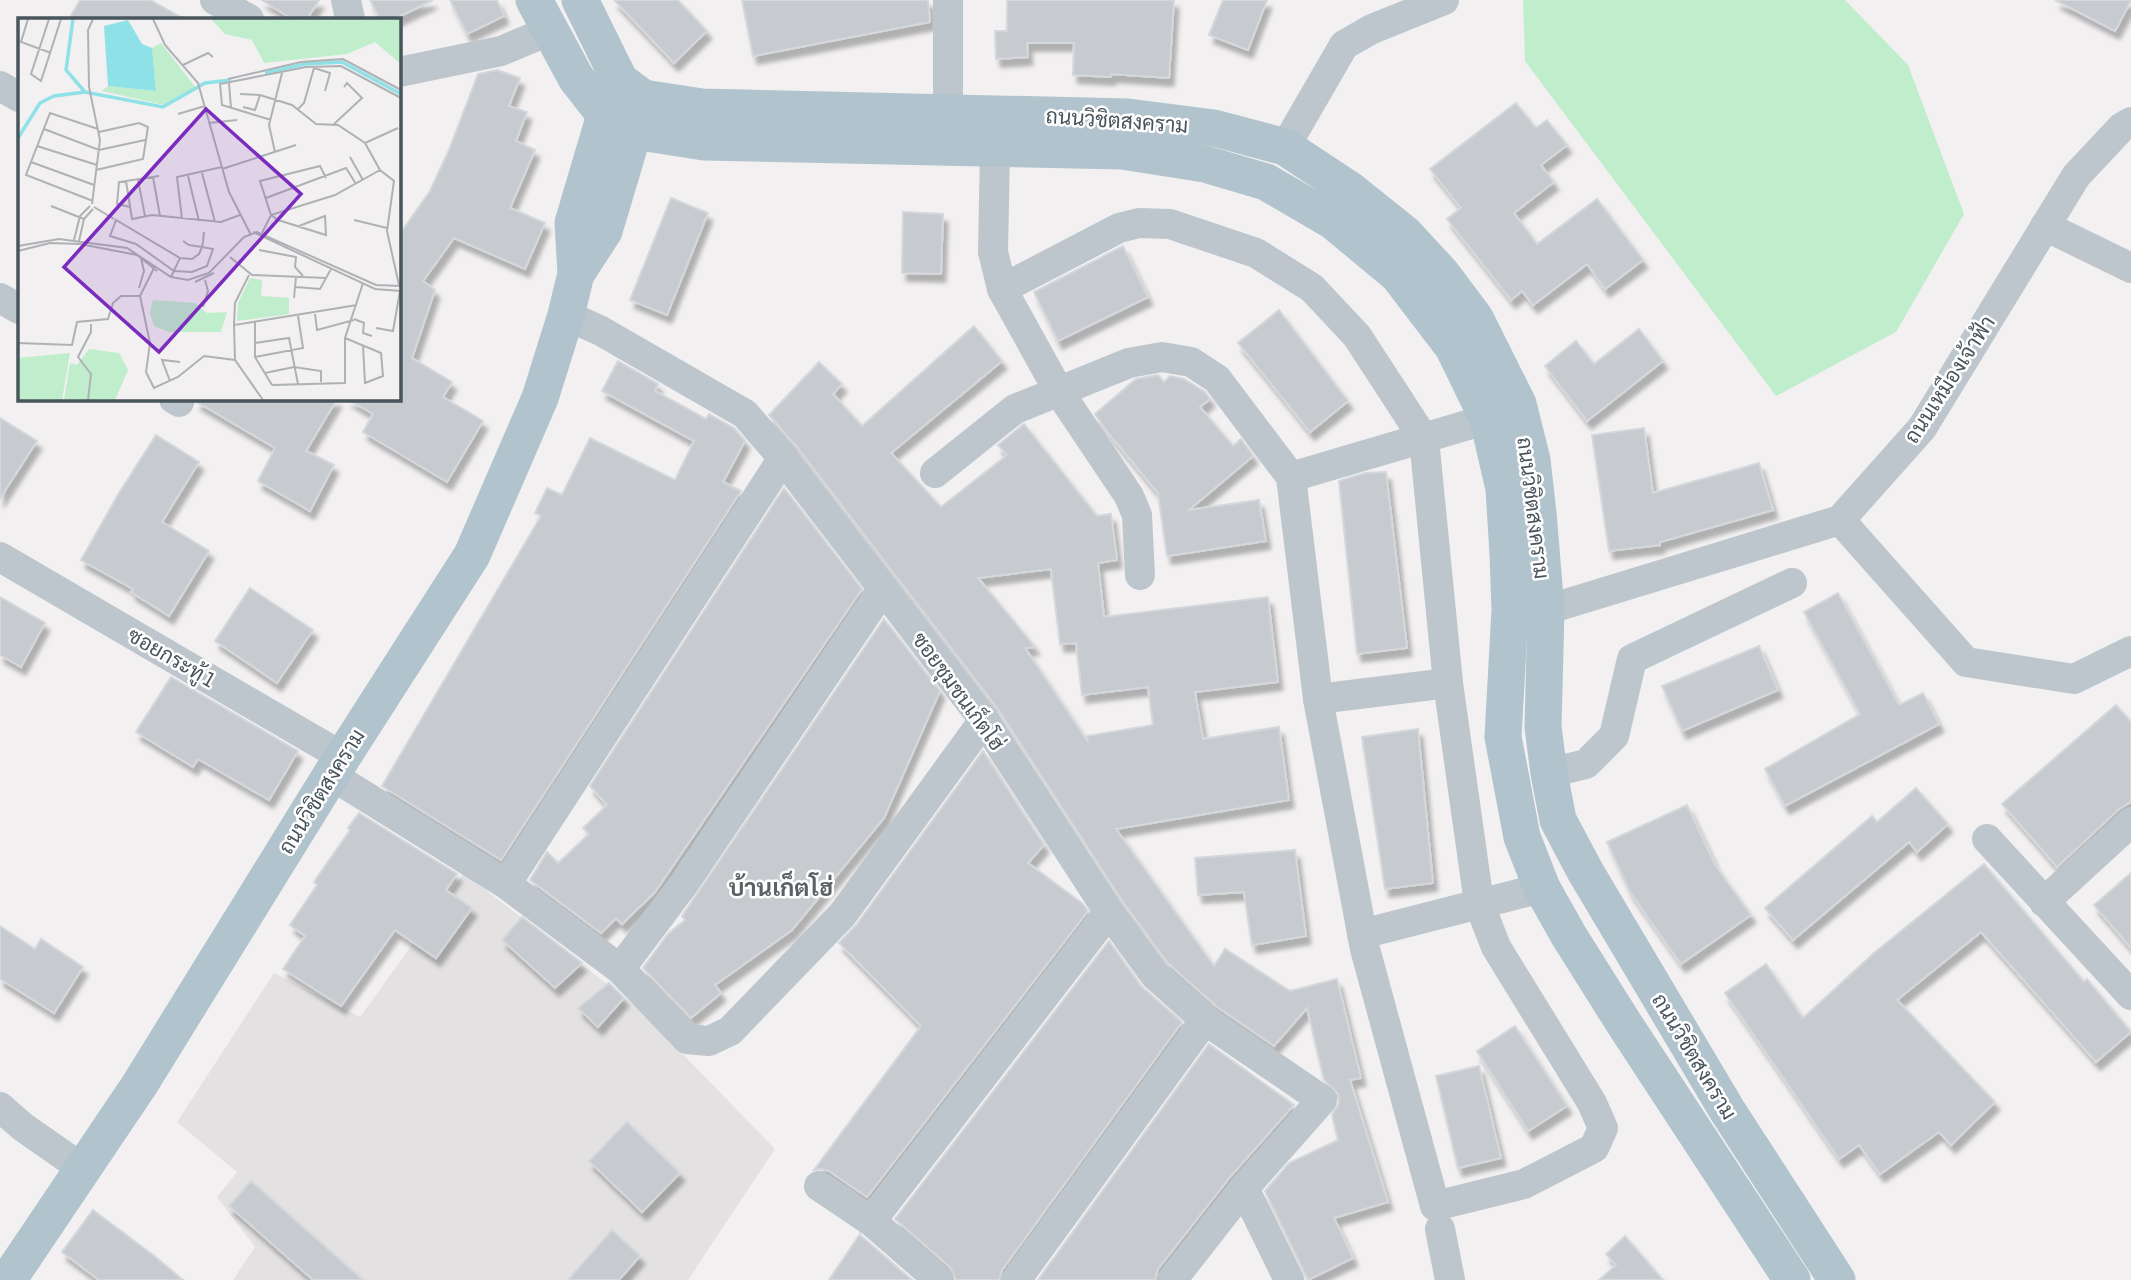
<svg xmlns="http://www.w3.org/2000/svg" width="2131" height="1280" font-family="'Asap Condensed',Sarabun,sans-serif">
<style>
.education{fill:#e3e1e1}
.green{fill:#c0edcc}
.building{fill:#c7cbcf;stroke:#d4d7db;stroke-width:2;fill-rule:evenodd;filter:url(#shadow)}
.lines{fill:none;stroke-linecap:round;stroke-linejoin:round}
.minor{stroke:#bcc6cc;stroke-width:30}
.major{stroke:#b1c3cd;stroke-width:37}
.labels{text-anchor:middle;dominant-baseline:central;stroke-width:5;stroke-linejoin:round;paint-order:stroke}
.street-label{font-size:21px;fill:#48555c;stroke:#fff}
.quarter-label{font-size:24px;font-weight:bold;fill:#5c6164;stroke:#fff}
.inset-river{fill:none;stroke:#8fe1e8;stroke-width:3.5}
.inset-road{fill:none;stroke:#aeb2b5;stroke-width:2}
.view{fill:#7b2cbf;fill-opacity:0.15;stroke:#7b2cbf;stroke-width:3.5}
.inset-edge{fill:none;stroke:#48555c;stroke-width:3.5}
</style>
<defs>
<filter id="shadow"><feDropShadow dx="4.5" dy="8" stdDeviation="2" flood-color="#0004"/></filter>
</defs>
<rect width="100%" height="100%" fill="#f2f0f0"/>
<path class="education" d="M464,873l175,136 136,140 -87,131h-455l22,-33 -38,-50 20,-25 -60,-50 97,-149 86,44z"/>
<path class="green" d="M1523,0h322l63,65 56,149 -68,118 -120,64 -251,-335z"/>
<g class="building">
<path d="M80,0h70l34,19h-115z"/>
<path d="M262,0h57l-12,19h-15z"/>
<path d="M370,0h63l-39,19h-14z"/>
<path d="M450,0h47l7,16 -37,18z"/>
<path d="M614,0h64l29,31 -33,32z"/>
<path d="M742,0h186l2,22 -177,34z"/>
<path d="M1007,0h167l-5,78 -58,-4v3l-38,-2 1,-32h-47l1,14 -32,2 -1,-28h12z"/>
<path d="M1223,0h44l-19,50 -39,-15z"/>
<path d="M2055,0h76v1l-16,30z"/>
<path d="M497,70l23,8 -11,28 18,6 -11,29 19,9 -25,58 35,15 -20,46 -71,-31 -31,43 12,9 -23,68 40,24 -9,15 40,24 -36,61 -84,-50 10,-18 -25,-15h51v-164l31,-44 19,-41 29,-76z"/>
<path d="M1516,103l20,25 11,-8 20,25 -26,20 13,17 -40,31 23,31 60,-45 46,61 -38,29 -18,-25 -54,41 -11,-14 -11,9 -64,-81 14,-11 -31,-39z"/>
<path d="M671,198l37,15 -41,102 -37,-15z"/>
<path d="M903,212l40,2 -2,60 -39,-1z"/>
<path d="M1123,246l25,51 -90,44 -24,-49z"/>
<path d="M1279,310l69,91 -38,31 -72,-89z"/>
<path d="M974,326l28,35 -111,92 50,54 66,-52 -9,-10 26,-21 73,92 14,-2 6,46 -19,3 6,54 164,-20 10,85 -83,10 8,47 76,-12 10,73 -173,29 98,137 11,-17 65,42 47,-12 24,99 -11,2 38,122 -54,16 19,40 -45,22 -43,-89 24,-28 49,-23 -6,-25 7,-12 -1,-9 -14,-14 -17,-72 -33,38 -58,-40 -48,-43 -45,-61 -125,-193 -201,-262 -28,-32 50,-53 23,22 -9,10 29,32zM1051,569l9,75 16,-1 6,52 66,-8 5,38 -66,11 1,6 -63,-94 10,-1 -57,-69z"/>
<path d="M1639,329l24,32 -76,60 -42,-55 31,-25 18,23z"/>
<path d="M618,361l40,23 -3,7 51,28 3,-5 25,14 11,13 -22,41 18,9 -240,369 -119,-74 159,-270 -6,-3 12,-25 15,7 28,-57 85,42 19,-39 -92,-50z"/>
<path d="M1158,375l6,7 6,-6 14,3 21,13 5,7 -10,8 33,39 8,-7 12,17 -64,54 70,-10 7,41 -99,15 -9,-63 -49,-59 -14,-20 41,-35z"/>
<path d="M197,399h140l-31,52 28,14 -24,46 -52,-30 17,-33 -78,-46z"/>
<path d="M0,418l37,23 -37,57z"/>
<path d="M1644,428l9,65 106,-30 14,47 -113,32v3l-51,6 -17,-116z"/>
<path d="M156,435l43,27 -37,60 47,29 -40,65 -38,-24 2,-3 -52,-29 38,-67z"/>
<path d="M1386,472l21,176 -50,6 -18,-173 26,-8z"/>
<path d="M784,488l78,101 -207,303 -33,32 -6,-6 -15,15 -71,-53 17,-28 11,11 31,-29 -6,-6 24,-23 -17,-19z"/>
<path d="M250,588l63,42 -36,53 -62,-42z"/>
<path d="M1838,593l61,112 24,-12 16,31 -154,82 -20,-37 95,-55 -56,-102z"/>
<path d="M0,597l45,26 -24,44 -21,-12z"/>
<path d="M884,619l56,72 -56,127 -92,112 -77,55 6,8 -30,25 -48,-50 25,-34 17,-14 -3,-4z"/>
<path d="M1759,646l19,44 -96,41 -20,-45z"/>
<path d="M171,677l127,74 -29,49 -71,-41 -5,8 -57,-35z"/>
<path d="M2116,705l15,17v80l-12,7 -62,58 -55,-63z"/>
<path d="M1418,729l15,154 -48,6 -23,-152z"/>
<path d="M983,751l61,94 -16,18 55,41 5,7 -221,286 -38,-26 -8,-2 -7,1 107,-144 -82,-83 18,-19z"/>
<path d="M1916,788l32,36 -31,28 -8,-10 -116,98 -28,-32 107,-92 5,6z"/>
<path d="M1687,805l28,60 36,50 -70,49 -51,-72 -23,-50z"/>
<path d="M359,813l98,61 -11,16 26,18 -36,50 -41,-28 -54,76 -58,-37 22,-33 -15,-11 27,-40 -3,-3 36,-52 -2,-2z"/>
<path d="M1295,850l11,86 -54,9 -8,-53 -46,3 -3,-37z"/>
<path d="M1984,864l100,118 3,-3 44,53 -35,30 -115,-130 -84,68 98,102 -44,43 -12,-13 -59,42 -21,-29 -20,14 -114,-166 41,-29 37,54 71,-65z"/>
<path d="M2131,873v75l-37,-43z"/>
<path d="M522,917l60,46 -27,25 -53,-48z"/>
<path d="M0,926l35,23 6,-10 42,28 -29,46 -54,-34z"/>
<path d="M1109,941l32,45 41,36 -180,248 -3,10h-43l-6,-13 -55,-48z"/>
<path d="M609,983l15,15 -26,29 -20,-19z"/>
<path d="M1515,1026l52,80 -39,25 -51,-80z"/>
<path d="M1209,1044l85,61 -64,72 -72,92 -3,11h-117z"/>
<path d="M1479,1066l22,92 -43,10 -22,-92z"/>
<path d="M627,1122l53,51 -38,39 -53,-51z"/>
<path d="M251,1181l112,99h-50l-84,-74z"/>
<path d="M93,1210l60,45 30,25h-84l-37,-28z"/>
<path d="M612,1230l28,26 -21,24h-51z"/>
<path d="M860,1234v1l52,45h-83z"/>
<path d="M1625,1236l38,44h-64l17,-15 -10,-11z"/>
</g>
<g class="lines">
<g class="minor">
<path d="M215,0l34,19"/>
<path d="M346,0l4,19"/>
<path d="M948,0v112"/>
<path d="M399,72l102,-21 48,-20"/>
<path d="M0,86l19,11"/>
<path d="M1285,147l59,-102 28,-16 72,-29"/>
<path d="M995,150l-2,102 9,37"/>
<path d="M2045,226l86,42"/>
<path d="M0,298l19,11"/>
<path d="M566,315l35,16 144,83 38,44 201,262 125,192 46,63 50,45 117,80 -78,88 -72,92"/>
<path d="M174,399l5,3 1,-3"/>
<path d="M935,473l80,-64 114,-46 33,-6 29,5 26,17 74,98 27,222 47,250 70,257 89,-22 70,-36 9,-20 -11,-25 -96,-156 -17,-44 -31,-220 -24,-244 -67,-103 -45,-48 -56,-35 -86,-29 -31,-1 -20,5 -117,61 56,101 71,106 8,19 3,60"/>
<path d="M1291,477l197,-58"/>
<path d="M1840,520l126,142 108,17 57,-28"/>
<path d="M0,557l343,200"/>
<path d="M1524,610h22l294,-90 82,-92 154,-252 46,-49 9,-5"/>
<path d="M1318,699l130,-16"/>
<path d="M1549,773l37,-9 28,-28 18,-77 160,-76"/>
<path d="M331,775l175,109 114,85 67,70 22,2 21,-10 113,-117 141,-194"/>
<path d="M1987,839l144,156"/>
<path d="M506,884l277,-426"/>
<path d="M2044,902l87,-80"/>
<path d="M1362,934l180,-46"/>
<path d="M620,969l63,-84 200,-296"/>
<path d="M0,1107l23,20 60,42"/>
<path d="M819,1186l52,35 68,59"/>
<path d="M1244,1188l45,92"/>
<path d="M871,1221l238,-309"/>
<path d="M1440,1229l10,51"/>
<path d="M1016,1280l189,-260"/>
</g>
<g class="major">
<path d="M534,0l42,78 29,37 29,16 70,11 418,9 83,13 61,18 67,39 65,54 55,72 35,72 16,70 4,65 2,56 -7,127 19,100 20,51 27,48 56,89 167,255"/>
<path d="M580,0l40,81 23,17 59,9 426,10 86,11 71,19 65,43 55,44 37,40 33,44 43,86 14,56 6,53 8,97 -3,117 6,46 9,47 27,51 142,239 110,170"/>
<path d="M576,274l28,-43 37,-124"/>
<path d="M8,1280l132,-196 191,-309 141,-220 68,-157 26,-83 10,-41 -3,-51 32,-108 9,-21"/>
</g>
</g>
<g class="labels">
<g class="street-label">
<text transform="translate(1117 120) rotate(4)">ถนนวิชิตสงคราม</text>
<text transform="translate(1949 379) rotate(-57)">ถนนเหมืองเจ้าฟ้า</text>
<text transform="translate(1534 508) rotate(83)">ถนนวิชิตสงคราม</text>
<text transform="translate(172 657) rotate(30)">ซอยกระทู้ 1</text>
<text transform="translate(959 691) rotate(54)">ซอยชุมชนเก็ตโฮ่</text>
<text transform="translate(321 791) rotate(-58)">ถนนวิชิตสงคราม</text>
<text transform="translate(1695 1056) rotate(59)">ถนนวิชิตสงคราม</text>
</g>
<g class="quarter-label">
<text x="781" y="887">บ้านเก็ตโฮ่</text>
</g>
</g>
<g transform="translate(18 18)">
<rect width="383" height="383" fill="#f2f0f0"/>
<path d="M193,1h190v45l-26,-22 -28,12 -83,9 -12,-23 -27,-6zM143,25l35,45 -32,17 -62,-14 6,-5 48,5 -4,-43zM232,260l12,2 -1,16 28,2v16l-52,7 1,-18zM135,282l42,3 12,10 20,-1 -6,20h-52l-15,-6 -4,-13zM71,331l30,4 9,17 -13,30h-51l6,-37 7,2zM52,335l-8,47h-44v-42z" fill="#c0edcc"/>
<path d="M110,2l14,24 10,4 4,43 -48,-5 -4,-60z" fill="#8fe1e8"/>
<path class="inset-river" d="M55,1l-7,51 19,22M247,55l40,-9 37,-2 59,32M0,120l22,-35 14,-7 31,-4 78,15 42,-24 26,-3"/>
<path class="inset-road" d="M10,1l-7,23 30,11M31,1l-18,55 10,7 20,-62M135,1l12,26 33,38 31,109 22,43M165,47l25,-12 5,4M210,61l73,-17 42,-3 58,31M211,65l2,25M222,76l20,1 32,10 24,19 22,1 27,18 15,27 14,11 -7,50 12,54M225,89l12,3 5,-15M280,91l6,-6 10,-35 16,5 -5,18M160,96l27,-8M253,102l-49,-15 -2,-21 86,-17 35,-1 60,32M191,105l28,-3M316,106l28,-26 -15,-15 -3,4M26,111l55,21 46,-10M347,125l33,-15M19,128l60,19M257,134l-6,-27 13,-52M332,139l13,23M13,144l63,23M204,151l74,-24M78,152l47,-11 5,-32 -9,-4 -40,9M184,155l13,49M170,158l11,45M135,159l7,39M120,162l7,36M108,163l6,38 20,-4 69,7 19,-7M248,180l80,-30 10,16M75,183l-67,-26 24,-62 48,16M74,186l8,-64 -11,-53 -1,-57 5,-11M33,188l33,13M76,189l20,12M112,189l-13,-3 2,-22 40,-6M164,201l-5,-42 45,-10M336,202l33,8M281,208l26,-10 1,19 -48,-15 -7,-5 -11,-34 60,-15 6,12M235,214l122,57 26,2M244,215l9,-18 64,-20 45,-25M56,222l6,-24 10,-10M61,223l5,-22 9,-10M165,223l6,4 13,2 11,2 -6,17 -15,6 -18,-1 -38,-27 -26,-8 6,-16 64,38 12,1 7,-5 3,-7 1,-5 1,-10M0,228l41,-7 68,9 44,29 17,3 21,-7 35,-36 13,-5 119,53 25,1M241,232l37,7 -1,10 8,9M0,233l32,-8 30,1 57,11 20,16M212,239l22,18 74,3M137,248l-15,30 10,47 -4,29 8,16 24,-11 26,-21 31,4 28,40M153,259l9,-19M177,264l19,-9M278,269l24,2 11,-20M121,270l5,-17 -3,-13M276,280l2,-21M185,289l5,-16 -3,-11M297,296l2,16 37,-10M336,301l10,4 -1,10 9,3M237,304v35l17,28M216,307l1,-22 14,-28M358,310l17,3 7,-40M327,320l36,15 2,23 -18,7 -2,-37M0,325l54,2 5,-23 31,-3 5,-16 8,-7h19M237,325l34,-5 9,46M237,339l48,-9 -5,-32M217,342l-1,-35 123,-20M247,355l29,-6 27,4v11M152,363l-8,-21 18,2M254,367l73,-2v-45l18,-55M70,382l3,-26 -13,-17 13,-25v-8"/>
<path class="view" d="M188,91l95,85 -142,158 -95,-85z"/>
<rect width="383" height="383" class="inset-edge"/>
</g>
</svg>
